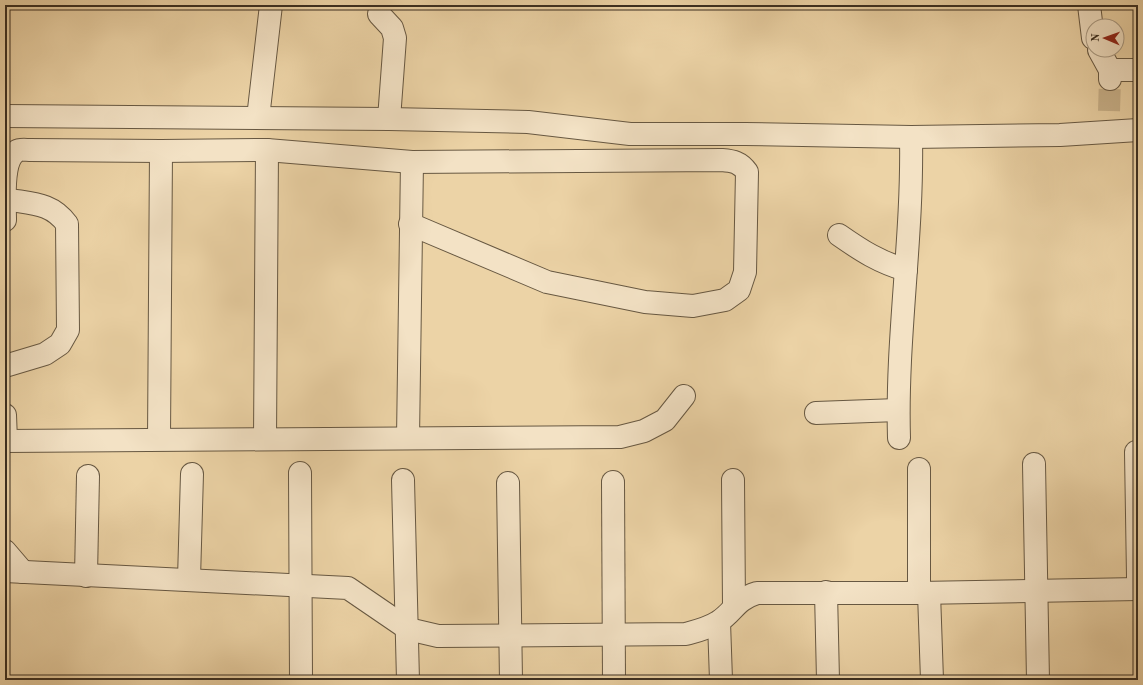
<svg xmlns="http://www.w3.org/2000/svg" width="1143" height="685" font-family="'Old Standard TT',serif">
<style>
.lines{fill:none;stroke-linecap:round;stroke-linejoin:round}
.minor-tunnel{stroke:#c9b28b;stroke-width:22;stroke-dasharray:22 11;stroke-linecap:butt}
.minor-casing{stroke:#675842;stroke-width:24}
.minor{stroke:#f3e2c5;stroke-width:22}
</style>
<rect width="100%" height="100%" fill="#ecd3a6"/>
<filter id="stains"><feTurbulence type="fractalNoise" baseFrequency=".005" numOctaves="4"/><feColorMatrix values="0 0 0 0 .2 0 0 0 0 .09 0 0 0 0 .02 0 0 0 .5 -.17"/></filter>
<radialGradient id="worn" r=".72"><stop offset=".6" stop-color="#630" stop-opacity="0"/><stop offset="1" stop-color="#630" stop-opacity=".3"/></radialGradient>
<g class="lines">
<path class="minor-tunnel" d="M1109,111l1,-32"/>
<g class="minor-casing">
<g id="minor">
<path d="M1089,5l4,33"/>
<path d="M379,14l13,14 3,10 -6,81"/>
<path d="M1099,50l11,20v9"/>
<path d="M1110,70h28"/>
<path d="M5,116l384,3 139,3 102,12h115l166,3 149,-2 78,-5"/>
<path d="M258,118l13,-113"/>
<path d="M5,220c0,-16 -4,-60 12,-69 3,-2 9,-1 12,-1l132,1 106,-1 145,12 310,-2c11,1 18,2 25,12l-2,100 -6,18 -14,10 -32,6 -48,-4 -98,-20 -137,-58"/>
<path d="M839,235c23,16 40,27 67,35"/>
<path d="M5,366l40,-12 15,-10 8,-14 -1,-106c-16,-22 -36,-20 -62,-25"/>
<path d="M816,413l82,-3"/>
<path d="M5,415l1,26"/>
<path d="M265,438l2,-288"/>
<path d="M408,438l4,-276"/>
<path d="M899,438c-3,-100 14,-200 12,-301"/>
<path d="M159,439l2,-288"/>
<path d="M5,441l615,-4 24,-6 21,-11 19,-24"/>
<path d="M1136,452l2,125"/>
<path d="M1034,464l4,216"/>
<path d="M300,473l1,207"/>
<path d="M403,480l5,200"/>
<path d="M733,480l1,126"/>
<path d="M613,482l1,198"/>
<path d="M508,483l3,197"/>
<path d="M5,551l18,21"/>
<path d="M5,571l343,17 60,41 30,7 248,-2c11,-3 23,-6 32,-12 16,-10 17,-22 39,-29h162l219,-4"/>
<path d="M86,576l2,-100"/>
<path d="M189,579l3,-105"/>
<path d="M826,592l2,88"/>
<path d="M919,593v-124"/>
<path d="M929,593l3,87"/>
<path d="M719,622l2,58"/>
</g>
</g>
<use href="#minor" class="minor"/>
</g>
<rect width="1143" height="685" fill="none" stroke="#ecd3a6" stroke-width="20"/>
<rect x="6" y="6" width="1131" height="673" fill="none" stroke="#3b2f21" stroke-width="2"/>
<rect x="10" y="10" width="1123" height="665" fill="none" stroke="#3b2f21"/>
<g transform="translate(1105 38) rotate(272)"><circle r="19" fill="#f3e2c5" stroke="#a99a83"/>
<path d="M0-3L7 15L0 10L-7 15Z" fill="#8f2418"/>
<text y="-6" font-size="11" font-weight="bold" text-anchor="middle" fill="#3b2f21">N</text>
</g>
<rect width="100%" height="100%" filter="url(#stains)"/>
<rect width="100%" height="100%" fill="url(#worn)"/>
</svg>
